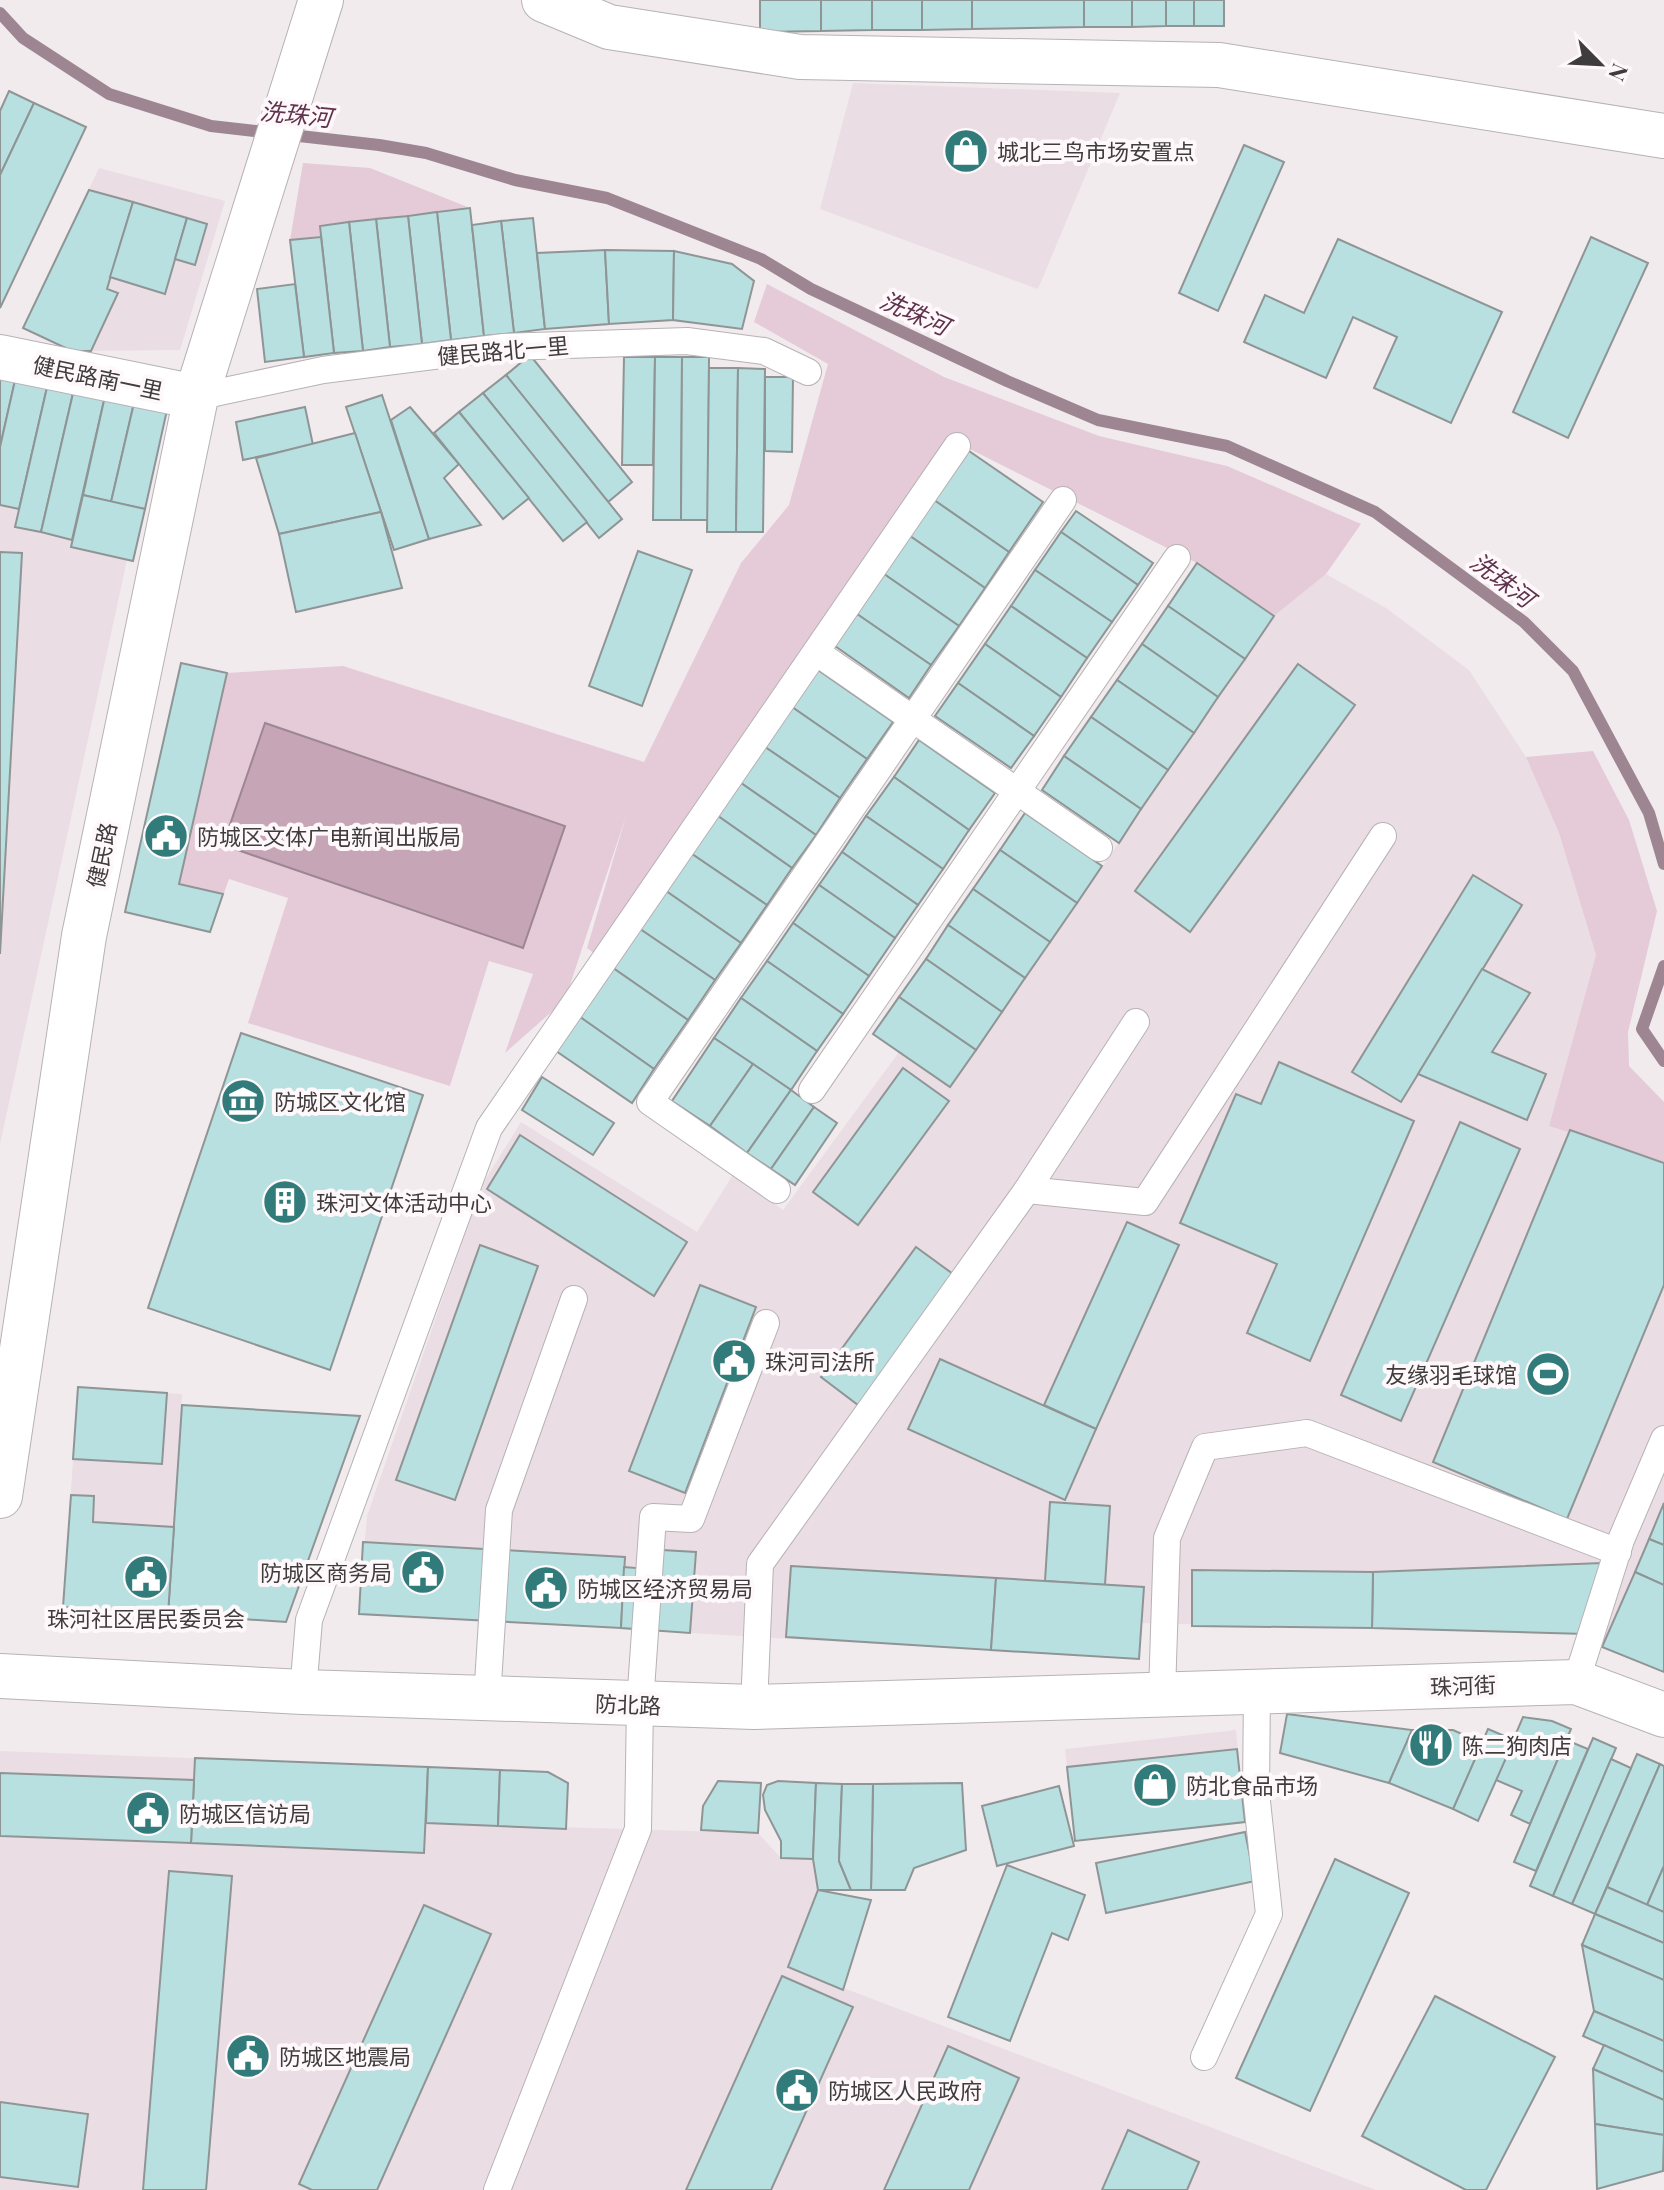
<svg xmlns="http://www.w3.org/2000/svg" width="1664" height="2190" font-family="'Playfair Display','Noto Sans SC',serif">
<style>
.built{fill:#ebdde4}
.green{fill:#e5cad8}
.water{fill:#c6a6b6;stroke:#9d8692;stroke-width:2}
.lines{fill:none;stroke-linecap:round;stroke-linejoin:round}
.stream{stroke:#9d8692;stroke-width:12}
.building{fill:#b8e0e0;stroke:#8f9595;stroke-width:2}
.service-casing{stroke:#b7b2b5;stroke-width:28}
.minor-casing{stroke:#b7b2b5;stroke-width:46}
.tertiary-casing{stroke:#b7b2b5;stroke-width:46}
.service{stroke:#fff;stroke-width:26}
.minor{stroke:#fff;stroke-width:44}
.tertiary{stroke:#fff;stroke-width:44}
.labels{text-anchor:middle;dominant-baseline:central;stroke-width:8;stroke-linejoin:round;paint-order:stroke}
.poi-label{font-size:22px;fill:#3e3c3d;stroke:#fef8fb;text-anchor:start}
.street-label{font-size:22px;fill:#3e3c3d;stroke:#fef8fb}
.water-label{font-size:24px;font-style:italic;fill:#5f334c;stroke:#fef8fb}
</style>
<rect width="100%" height="100%" fill="#f1ebee"/>
<g class="built">
<path d="M853,83l267,10 -82,196 -218,-80z"/>
<path d="M99,168l126,33 -45,149 -108,1 -49,-23z"/>
<path d="M0,505l19,4 -3,18 56,13v7l55,13 -127,584z"/>
<path d="M1326,574l60,34 83,62 57,87 33,76 37,122 -47,171 115,37v509l-62,-25 -17,-13 -443,-11 -3,36 -780,-45 8,-98 115,-331 39,-63 176,110 37,-59 49,37 116,-158 52,35 323,-471z"/>
<path d="M78,1387l104,7 -14,220 -105,-7z"/>
<path d="M1236,1730l9,92 -170,19 -10,-92z"/>
<path d="M0,1751l428,16 -2,56 332,10 23,25 32,1 5,31 -30,77 588,223h-1376z"/>
</g>
<g class="green">
<path d="M303,163l67,5 100,40 -150,18 1,11 -31,3z"/>
<path d="M767,284l177,93 155,59 128,30 134,58 -35,50 -52,42 -77,-53 -245,-123 -357,514 -8,-6 39,-132 -61,184 -60,53 28,-79 -44,-13 -39,125 -202,-63 40,-125 -59,-19 -19,53 -85,-20 56,-249 46,10 116,-7 301,96 97,-199 48,-58 39,-141 -74,-42z"/>
<path d="M1593,751l36,69 28,91 -29,121 1,34 35,36v61l-115,-37 47,-171 -37,-122 -33,-76z"/>
</g>
<path class="water" d="M265,723l300,103 -42,122 -300,-103z"/>
<g class="lines">
<g class="stream">
<path d="M0,13l23,25 86,56 102,32 168,19 47,8 89,27 92,18 154,61 50,30 196,92 91,39 129,26 148,66 149,110 49,49 76,142 15,51"/>
<path d="M1664,966l-22,63 22,32"/>
</g>
</g>
<g class="building">
<path d="M760,0h61v31l-61,1z"/>
<path d="M821,0h51v30l-51,1z"/>
<rect x="872" y="0" width="50" height="30"/>
<path d="M922,0h50v29l-50,1z"/>
<path d="M972,0h112v27l-112,2z"/>
<rect x="1084" y="0" width="48" height="27"/>
<path d="M1132,0h34v26l-34,1z"/>
<rect x="1166" y="0" width="28" height="26"/>
<rect x="1194" y="0" width="30" height="26"/>
<path d="M9,91l25,12 -34,72v-64z"/>
<path d="M34,103l52,24 -86,181v-133z"/>
<path d="M1244,145l40,17 -66,149 -39,-18z"/>
<path d="M89,190l44,12 -26,87 11,4 -27,58h-19l-49,-23z"/>
<path d="M133,202l54,16 -22,76 -55,-17z"/>
<path d="M470,208l14,128 -33,4 -14,-128z"/>
<path d="M437,212l14,128 -29,4 -14,-128z"/>
<path d="M408,216l14,128 -32,3 -14,-128z"/>
<path d="M187,218l20,6 -12,41 -20,-6z"/>
<path d="M533,218l12,111 -31,4 -13,-112z"/>
<path d="M376,219l14,128 -27,4 -14,-129z"/>
<path d="M501,221l13,112 -30,3 -12,-111z"/>
<path d="M349,222l14,129 -29,2 -14,-127z"/>
<path d="M321,237l13,116 -30,4 -14,-117z"/>
<path d="M1591,237l57,26 -80,175 -55,-26z"/>
<path d="M1338,239l164,73 -51,111 -77,-35 23,-51 -44,-20 -27,61 -82,-36 21,-47 39,18z"/>
<path d="M605,250l4,74 -64,5 -8,-76z"/>
<path d="M605,250l69,1 -1,69 -64,4z"/>
<path d="M674,251l58,13 22,17 -12,48 -69,-9z"/>
<path d="M295,284l9,73 -39,5 -8,-73z"/>
<path d="M530,355l102,127 -24,20 -102,-127z"/>
<path d="M624,357h31l-2,108h-31z"/>
<path d="M655,357h27l-1,163h-28z"/>
<path d="M682,357h27l-1,163h-27z"/>
<path d="M709,368h29l-2,164h-29z"/>
<path d="M738,368l27,1 -2,163h-27z"/>
<path d="M0,372l16,4 -16,71z"/>
<path d="M506,375l116,144 -23,19 -116,-145z"/>
<path d="M16,376l32,7 -29,126 -19,-4v-58z"/>
<path d="M765,377h28l-1,75 -27,-1z"/>
<path d="M48,383l26,6 -33,143 -26,-5z"/>
<path d="M74,389l31,7 -33,144 -31,-8z"/>
<path d="M483,393l104,129 -24,19 -104,-129z"/>
<path d="M382,395l47,144 -35,11 -48,-143z"/>
<path d="M105,396l29,7 -23,99 -28,-7z"/>
<path d="M134,403l33,7 -22,99 -34,-7z"/>
<path d="M305,407l8,38 -70,15 -7,-38z"/>
<path d="M410,407l49,57 -15,14 37,47 -52,14 -38,-119z"/>
<path d="M459,412l70,86 -26,21 -69,-86z"/>
<path d="M355,433l26,79 -102,22 -23,-76z"/>
<path d="M969,451l74,51 -34,50 -75,-52z"/>
<path d="M83,495l62,14 -12,52 -62,-14z"/>
<path d="M934,500l75,52 -24,36 -75,-52z"/>
<path d="M1076,511l77,52 -15,22 -77,-53z"/>
<path d="M381,512l21,76 -106,24 -17,-78z"/>
<path d="M1061,532l77,53 -26,37 -77,-52z"/>
<path d="M910,536l75,52 -26,38 -75,-52z"/>
<path d="M638,551l54,19 -50,136 -53,-20z"/>
<path d="M0,552l22,1 -22,401z"/>
<path d="M1197,563l77,53 -29,43 -77,-53z"/>
<path d="M1035,570l77,52 -25,36 -76,-52z"/>
<path d="M884,574l75,52 -28,39 -74,-51z"/>
<path d="M1011,606l76,52 -26,39 -76,-53z"/>
<path d="M1168,606l77,53 -27,38 -76,-53z"/>
<path d="M857,614l74,51 -22,33 -74,-52z"/>
<path d="M985,644l76,53 -27,39 -76,-53z"/>
<path d="M1142,644l76,53 -24,36 -77,-53z"/>
<path d="M181,663l46,10 -48,211 44,10 -13,38 -85,-20z"/>
<path d="M1298,664l57,41 -165,227 -55,-41z"/>
<path d="M818,670l75,52 -26,37 -75,-52z"/>
<path d="M1117,680l77,53 -26,37 -77,-53z"/>
<path d="M958,683l76,53 -23,32 -76,-52z"/>
<path d="M792,707l75,52 -27,39 -75,-51z"/>
<path d="M1091,717l77,53 -27,39 -77,-53z"/>
<path d="M919,740l76,53 -26,37 -75,-53z"/>
<path d="M765,747l75,51 -24,37 -75,-52z"/>
<path d="M1064,756l77,53 -22,34 -77,-53z"/>
<path d="M894,777l75,53 -26,39 -77,-53z"/>
<path d="M741,783l75,52 -24,33 -74,-52z"/>
<path d="M1025,813l77,53 -25,37 -77,-53z"/>
<path d="M718,816l74,52 -25,37 -75,-51z"/>
<path d="M866,816l77,53 -25,36 -76,-53z"/>
<path d="M1000,850l77,53 -27,39 -77,-53z"/>
<path d="M842,852l76,53 -23,33 -76,-53z"/>
<path d="M692,854l75,51 -26,38 -75,-52z"/>
<path d="M1473,875l49,30 -121,197 -49,-30z"/>
<path d="M819,885l76,53 -26,38 -76,-53z"/>
<path d="M973,889l77,53 -25,36 -77,-53z"/>
<path d="M666,891l75,52 -26,37 -75,-51z"/>
<path d="M793,923l76,53 -26,38 -76,-53z"/>
<path d="M948,925l77,53 -23,34 -76,-53z"/>
<path d="M640,929l75,51 -27,40 -75,-52z"/>
<path d="M926,959l76,53 -26,38 -77,-53z"/>
<path d="M767,961l76,53 -26,37 -76,-53z"/>
<path d="M613,968l75,52 -34,49 -74,-52z"/>
<path d="M1482,969l48,24 -38,59 54,22 -19,46 -109,-46z"/>
<path d="M899,997l77,53 -26,37 -77,-53z"/>
<path d="M741,998l76,53 -26,39 -77,-52z"/>
<path d="M580,1017l74,52 -22,34 -76,-52z"/>
<path d="M241,1033l182,62 -93,275 -182,-62z"/>
<path d="M714,1038l39,26 -43,62 -38,-25z"/>
<path d="M1279,1062l135,59 -104,240 -63,-28 30,-69 -97,-41 56,-129 25,10z"/>
<path d="M753,1064l38,26 -44,63 -37,-27z"/>
<path d="M903,1068l46,33 -91,124 -45,-33z"/>
<path d="M542,1077l72,46 -21,32 -71,-45z"/>
<path d="M791,1090l23,17 -43,62 -24,-16z"/>
<path d="M814,1107l23,16 -42,62 -24,-16z"/>
<path d="M1460,1122l60,27 -119,272 -60,-26z"/>
<path d="M1570,1130l94,33v122l-97,234 -134,-57z"/>
<path d="M520,1135l167,107 -33,54 -167,-107z"/>
<path d="M1127,1222l52,23 -83,184 -52,-24z"/>
<path d="M480,1245l58,21 -83,234 -59,-20z"/>
<path d="M916,1247l37,27 -95,131 -37,-28z"/>
<path d="M700,1285l56,22 -71,186 -56,-22z"/>
<path d="M940,1359l156,70 -31,71 -157,-71z"/>
<path d="M78,1387l89,6 -5,71 -89,-5z"/>
<path d="M182,1405l178,11 -74,206 -118,-8z"/>
<path d="M71,1495l23,1 -1,26 81,5 -6,87 -105,-7z"/>
<path d="M1050,1502l60,4 -5,79 -60,-4z"/>
<path d="M1664,1503v42l-15,-6z"/>
<path d="M1649,1539l15,6v40l-29,-13z"/>
<path d="M363,1542l262,15 -4,71 -262,-14z"/>
<path d="M662,1550l34,2 -6,81 -69,-5 3,-61 37,3z"/>
<path d="M1602,1563l-17,71 -213,-6 1,-56z"/>
<path d="M791,1566l205,12 -5,72 -205,-13z"/>
<path d="M1192,1570l181,2 -1,56 -180,-2z"/>
<path d="M1635,1572l29,13v87l-62,-25z"/>
<path d="M996,1578l148,9 -5,72 -148,-9z"/>
<path d="M1287,1714l125,16 -23,53 -109,-30z"/>
<path d="M1523,1717l29,4 19,8 -41,95 -19,-9 11,-24 -26,-11z"/>
<path d="M1488,1729l26,11 -36,81 -25,-12z"/>
<path d="M1412,1730h41l29,13 -29,66 -64,-26z"/>
<path d="M1593,1738l23,10 -63,148 -23,-10z"/>
<path d="M1566,1740l22,9 -52,122 -22,-9z"/>
<path d="M1237,1749l8,73 -170,19 -8,-74z"/>
<path d="M1637,1754l23,10 -65,150 -23,-10z"/>
<path d="M195,1758l233,9 -4,86 -233,-10z"/>
<path d="M1611,1759l20,9 -59,136 -19,-8z"/>
<path d="M1660,1764l4,2v100l-17,39 -40,-18z"/>
<path d="M428,1767l72,3 -2,56 -72,-3z"/>
<path d="M500,1770l48,2 20,11 -2,46 -68,-3z"/>
<path d="M0,1773l194,7 -3,63 -191,-7z"/>
<path d="M718,1781l43,2 -3,50 -57,-3 2,-24z"/>
<path d="M778,1781l38,2 -3,76 -32,-1v-17l-16,-31 -2,-15 4,-10z"/>
<path d="M816,1783l26,1 -3,77 12,29h-33l-5,-31z"/>
<path d="M962,1783l4,67 -52,18 -9,22h-34l2,-106z"/>
<path d="M842,1784h31l-2,106h-20l-12,-29z"/>
<path d="M1059,1786l15,60 -77,20 -15,-60z"/>
<path d="M1245,1832l10,49 -149,32 -10,-50z"/>
<path d="M1335,1859l74,34 -99,218 -74,-33z"/>
<path d="M1007,1865l78,30 -17,45 -16,-7 -42,108 -62,-24z"/>
<path d="M1664,1866v46l-17,-7z"/>
<path d="M169,1871l63,5 -26,314h-63z"/>
<path d="M1607,1887l57,25v31l-69,-29z"/>
<path d="M818,1890l53,10 -28,90 -55,-23z"/>
<path d="M424,1905l67,29 -114,256h-65l-13,-6z"/>
<path d="M1595,1914l69,29v37l-82,-35z"/>
<path d="M1582,1945l82,35v61l-70,-30z"/>
<path d="M782,1976l71,31 -82,183h-85z"/>
<path d="M1435,1996l120,61 -69,133h-20l-104,-54z"/>
<path d="M1594,2011l70,30v31l-81,-36z"/>
<path d="M1604,2045l60,27v28l-71,-31z"/>
<path d="M948,2046l71,32 -50,112h-85z"/>
<path d="M1593,2069l71,31v35l-69,-11z"/>
<path d="M0,2102l88,12 -10,73 -78,-10z"/>
<path d="M1595,2124l69,11 -1,36 -66,18z"/>
<path d="M1128,2130l71,32 -12,28h-85z"/>
</g>
<g class="lines">
<g class="service-casing">
<g id="service">
<path d="M196,397l127,-27 181,-23 183,-6 77,10 44,21"/>
<path d="M816,652l283,196"/>
<path d="M812,1090l365,-532"/>
<path d="M777,1190l-127,-88 413,-602"/>
<path d="M1027,1190l118,12 238,-366"/>
<path d="M1576,1682l45,-142 43,-101"/>
<path d="M303,1692l6,-72 180,-492 468,-682"/>
<path d="M1162,1693l5,-155 38,-91 102,-14 311,119"/>
<path d="M487,1699l12,-189 75,-211"/>
<path d="M754,1707l6,-143 267,-374 109,-168"/>
<path d="M1204,2057l65,-143 -13,-122 1,-102"/>
<path d="M497,2190l141,-361 2,-125 13,-187 38,2 75,-196"/>
</g>
</g>
<g class="minor-casing">
<g id="minor">
<path d="M544,0l65,27 191,30 419,8 445,71"/>
<path d="M0,357l196,40"/>
</g>
</g>
<g class="tertiary-casing">
<g id="tertiary">
<path d="M0,1496l84,-560 112,-539 125,-397"/>
<path d="M0,1676l303,16 451,15 822,-25 88,33"/>
</g>
</g>
<use href="#service" class="service"/>
<use href="#minor" class="minor"/>
<use href="#tertiary" class="tertiary"/>
</g>
<defs>
<g id="shop-disc" transform="scale(2.3)"><circle r="9.5" fill="#327b7b" stroke="#fef8fb"/><path d="M-5-2.5h2.3a2.7 3.5 0 0 1 5.4 0H5L5.5 6h-11ZM-1.5-2.5h3a1.5 2.3 0 0 0-3 0Z" fill="#fff"/></g>
<g id="civic-disc" transform="scale(2.3)"><circle r="9.5" fill="#327b7b" stroke="#fef8fb"/><path d="M-.6-6.5H3V-4.5H.6V-3L4-1V1h2V6H-6V1h2V-1L-.6-3ZM-1.2 2.5V6h2.4V2.5Z" fill="#fff"/></g>
<g id="museum-disc" transform="scale(2.3)"><circle r="9.5" fill="#327b7b" stroke="#fef8fb"/><path d="M0-6L6-3V-2H-6V-3ZM-5-1h2V3h-2ZM-1-1h2V3h-2ZM3-1h2V3H3ZM-6 4H6V6H-6Z" fill="#fff"/></g>
<g id="building-disc" transform="scale(2.3)"><circle r="9.5" fill="#327b7b" stroke="#fef8fb"/><path d="M-4-6H4V6H1V3H-1V6H-4ZM-2.5-4.3h1.7v1.8h-1.7ZM.8-4.3h1.7v1.8H.8ZM-2.5-1h1.7V.8h-1.7ZM.8-1h1.7V.8H.8Z" fill="#fff"/></g>
<g id="stadium-disc" transform="scale(2.3)"><circle r="9.5" fill="#327b7b" stroke="#fef8fb"/><path d="M0-5a6.5 5 0 1 0 0 10a6.5 5 0 1 0 0-10ZM-3.5-1.8h7v3.6h-7Z" fill="#fff"/></g>
<g id="restaurant-disc" transform="scale(2.3)"><circle r="9.5" fill="#327b7b" stroke="#fef8fb"/><path d="M-5-6h1v4h1v-4h1v4h1v-4h1v5L-1.5 .5V6h-2V.5L-5-1ZM5-6V6H3V1.5H1.5Q1.5-4 5-6Z" fill="#fff"/></g>
</defs>
<g fill-rule="evenodd">
<use href="#shop-disc" x="966" y="151"/>
<use href="#civic-disc" x="166" y="836"/>
<use href="#museum-disc" x="243" y="1101"/>
<use href="#building-disc" x="285" y="1202"/>
<use href="#civic-disc" x="734" y="1361"/>
<use href="#stadium-disc" x="1548" y="1374"/>
<use href="#civic-disc" x="423" y="1572"/>
<use href="#civic-disc" x="146" y="1577"/>
<use href="#civic-disc" x="546" y="1588"/>
<use href="#restaurant-disc" x="1431" y="1745"/>
<use href="#shop-disc" x="1155" y="1785"/>
<use href="#civic-disc" x="148" y="1813"/>
<use href="#civic-disc" x="248" y="2056"/>
<use href="#civic-disc" x="797" y="2090"/>
</g>
<g class="labels">
<g class="poi-label">
<text x="997" y="151">城北三鸟市场安置点</text>
<text x="197" y="836">防城区文体广电新闻出版局</text>
<text x="274" y="1101">防城区文化馆</text>
<text x="316" y="1202">珠河文体活动中心</text>
<text x="765" y="1361">珠河司法所</text>
<text x="1517" y="1374" text-anchor="end">友缘羽毛球馆</text>
<text x="392" y="1572" text-anchor="end">防城区商务局</text>
<text x="577" y="1588">防城区经济贸易局</text>
<text x="146" y="1618" text-anchor="middle">珠河社区居民委员会</text>
<text x="1462" y="1745">陈二狗肉店</text>
<text x="1186" y="1785">防北食品市场</text>
<text x="179" y="1813">防城区信访局</text>
<text x="279" y="2056">防城区地震局</text>
<text x="828" y="2090">防城区人民政府</text>
</g>
<g class="street-label">
<text transform="translate(503 350) rotate(-5)">健民路北一里</text>
<text transform="translate(98 377) rotate(12)">健民路南一里</text>
<text transform="translate(101 855) rotate(-78)">健民路</text>
<text transform="translate(1463 1685) rotate(-2)">珠河街</text>
<text transform="translate(628 1704) rotate(2)">防北路</text>
</g>
<g class="water-label">
<text transform="translate(296 113) rotate(6)">洗珠河</text>
<text transform="translate(915 312) rotate(24)">洗珠河</text>
<text transform="translate(1503 579) rotate(37)">洗珠河</text>
</g>
</g>
<g transform="translate(1600 64) rotate(114)" stroke="#fef8fb" stroke-width="6" paint-order="stroke">
<path d="M0-6L14 30L0 20L-14 30Z" fill="#3e3c3d"/>
<text y="-12" font-size="22" font-weight="bold" text-anchor="middle" fill="#3e3c3d">N</text>
</g>
</svg>
